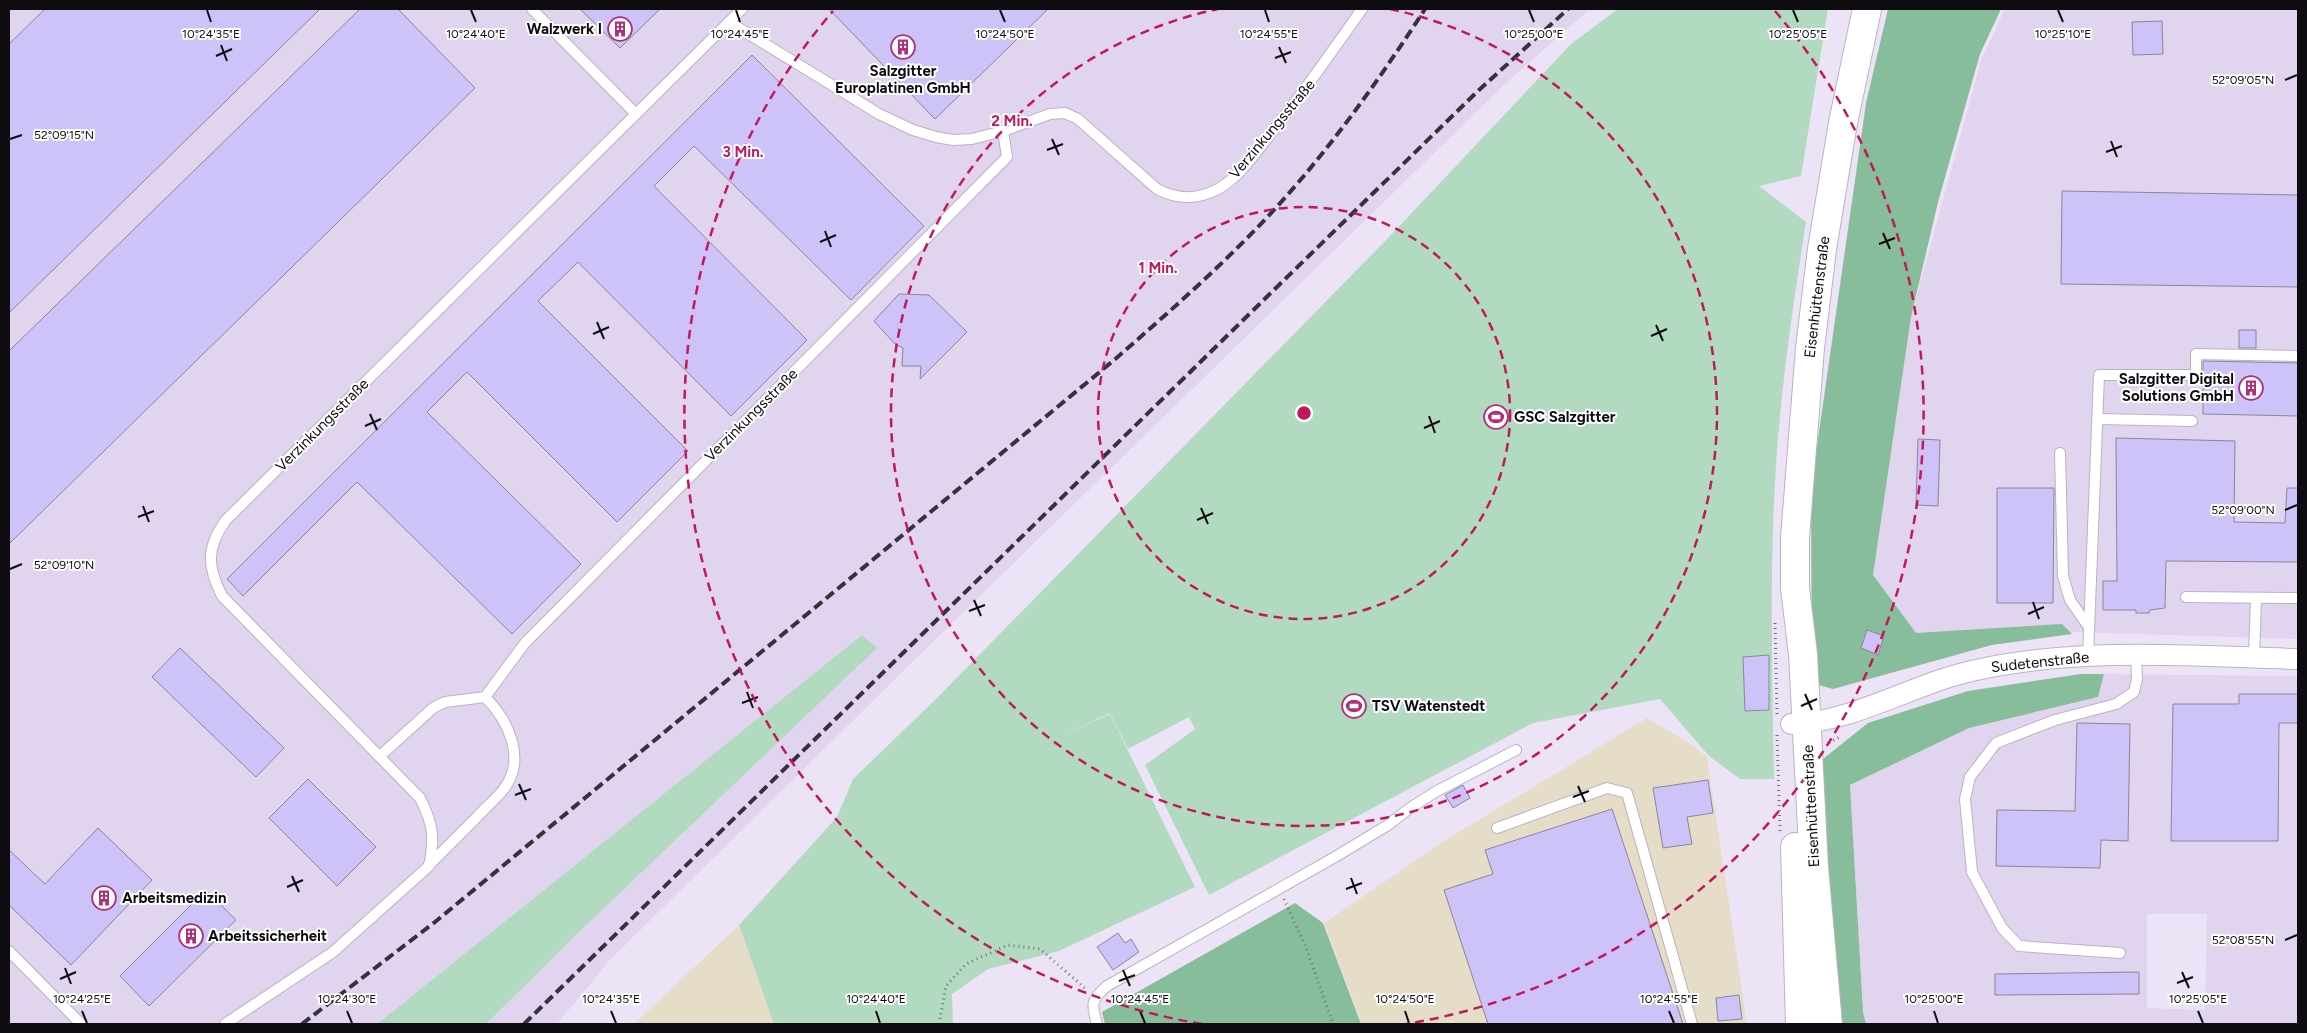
<svg xmlns="http://www.w3.org/2000/svg" width="2307" height="1033" font-family="Figtree,sans-serif">
<style>
.commercial{fill:#e6ddc8}
.built{fill:#e1d4ee;fill-rule:evenodd}
.green{fill:#b2dac0}
.forest{fill:#88bd9b}
.building{fill:#cec3f8;stroke:#898698}
.lines{fill:none;stroke-linecap:round;stroke-linejoin:round}
.lane-casing{stroke:#bbb2c4;stroke-width:12}
.street-casing{stroke:#bbb2c4;stroke-width:22}
.secondary-casing{stroke:#bbb2c4;stroke-width:30}
.path{stroke:#76707c;stroke-width:3;stroke-dasharray:1 4;stroke-linecap:butt}
.lane{stroke:#fff;stroke-width:10}
.street{stroke:#fff;stroke-width:20}
.secondary{stroke:#fff;stroke-width:28}
.rail{stroke:#36313a;stroke-width:4;stroke-dasharray:10 5;stroke-linecap:butt}
.ticks{fill:none;stroke:#0e0b11;stroke-width:2}
.ring{fill:none;stroke:#c2185b;stroke-width:2.5;stroke-dasharray:9 6}
.labels{text-anchor:middle;dominant-baseline:central;stroke-width:4;stroke-linejoin:round;paint-order:stroke}
.poi-label{font-size:15px;font-weight:bold;fill:#0e0b11;stroke:#fff;text-anchor:start}
.street-label{font-size:15px;fill:#0e0b11;stroke:#fff}
.ticks-label{font-size:12px;text-anchor:middle;fill:#0e0b11;stroke:#fff;stroke-width:4;stroke-linejoin:round;paint-order:stroke}
.centre{fill:#c2185b;stroke:#fff;stroke-width:2.5}
.ring-label{font-size:15px;text-anchor:middle;font-weight:bold;fill:#c2185b;stroke:#fff;stroke-width:4;stroke-linejoin:round;paint-order:stroke}
</style>
<rect width="100%" height="100%" fill="#ede3f6"/>
<g class="commercial">
<path d="M1647,718l39,23 21,16 40,267h-385l-38,-101 120,-82z"/>
<path d="M739,925l35,99h-140z"/>
</g>
<g class="built">
<path d="M9,9h1581l-83,73 -605,590 -292,288 -53,64h-71l91,-90 300,-286 -15,-13 -485,389h-368z"/>
<path d="M2005,9h293v630l-222,-7 -83,10 -75,17 -45,-84 38,-258 70,-256z"/>
<path d="M2104,674l194,2v348h-432l-3,-12 -13,-227 119,-57 129,-31zM2147,914h60l-2,96 -58,-2z"/>
</g>
<g class="green">
<path d="M1618,9h210l-27,167 -42,10 47,36c-12,76 -23,152 -29,228 -8,110 -5,219 -3,329h-34l-31,-23 -49,-57 -127,24 -324,172 -64,-130 50,-36 -6,-12 -61,32 -18,-36 -49,23 49,-22 85,173 -136,64 -71,18 -36,25 1,30h-179l-35,-99 98,-108 16,-38 83,-80 454,-463 181,-192z"/>
<path d="M862,635l15,13 -300,286 -91,90h-109z"/>
</g>
<g class="forest">
<path d="M1888,9h113l-21,45 -42,148 -27,115 -38,258 43,58 146,-9 10,10 -80,11 -159,44 -21,-6 -1,-195 55,-385z"/>
<path d="M2081,674h23l-6,23 -129,31 -119,57 13,227 3,12h-29l-24,-257 55,-44 100,-32z"/>
<path d="M1295,903l28,20 38,101h-256l-3,-12z"/>
</g>
<g class="building">
<path d="M45,9h275l-311,304v-269z"/>
<path d="M360,9h38l77,79 -466,456v-193z"/>
<path d="M580,9h80l-40,39z"/>
<path d="M829,9h219l-113,110z"/>
<path d="M2162,21l1,33 -30,1 -1,-33z"/>
<path d="M752,55l172,171 -73,74 -157,-154 -40,40 153,154 -76,76 -153,-154 -40,39 150,150 -71,71 -150,-150 -40,40 154,152 -69,70 -155,-152 -114,114 -16,-17z"/>
<path d="M2062,191l236,4v92l-237,-3z"/>
<path d="M899,294l30,1 38,37 -47,47 1,-13h-19l1,-18 -8,-4 -21,-23z"/>
<rect x="2239" y="330" width="17" height="18"/>
<path d="M2203,361l95,2v53l-95,-2z"/>
<path d="M2116,438l119,3 -1,81 51,1 2,-35h11v74l-132,-1 -1,47 -15,2 -1,3h-13v-3h-33v-29h14z"/>
<path d="M1918,439l22,1 -2,66 -22,-1z"/>
<path d="M1997,488h57l-1,115h-56z"/>
<path d="M1867,630l17,6 -6,19 -17,-7z"/>
<path d="M180,648l104,100 -28,29 -104,-100z"/>
<path d="M1769,655v55l-24,1 -2,-54z"/>
<path d="M2239,694h59v29h-19l-1,118h-107l2,-137h66z"/>
<path d="M2077,723l53,1 -2,117 -27,-1 -1,28 -104,-2 1,-56 78,1z"/>
<path d="M308,779l68,68 -39,39 -68,-68z"/>
<path d="M1708,780l5,33 -26,4 5,27 -29,4 -10,-60z"/>
<path d="M1463,785l7,13 -17,10 -8,-13z"/>
<path d="M1612,809l71,215h-195l-44,-134 49,-16 -8,-24z"/>
<path d="M98,828l54,52 -81,85 -62,-60v-55l36,34z"/>
<path d="M206,890l30,30 -87,86 -29,-30z"/>
<path d="M1118,933l7,10 6,-4 8,13 -26,18 -16,-23z"/>
<path d="M2139,972v22l-144,1v-21z"/>
<path d="M1739,995l3,24 -24,2 -2,-23z"/>
</g>
<g class="lines">
<g class="lane-casing">
<g id="lane">
<path d="M532,9l104,105"/>
<path d="M729,22l13,-13"/>
<path d="M2099,419l93,2"/>
<path d="M2060,453l3,123 7,24 18,26"/>
<path d="M2186,597l112,1"/>
<path d="M2088,656l11,-281h97v-21l102,2"/>
<path d="M2254,658l2,-60"/>
<path d="M380,756l53,-48 12,-6 40,-5"/>
<path d="M1497,828l110,-40 20,5 65,231"/>
<path d="M429,865c16,-16 31,-31 47,-47 8,-9 19,-18 27,-28 24,-30 6,-69 -18,-93l40,-54 482,-486 -4,-26"/>
<path d="M9,951l72,73"/>
<path d="M2120,953l-101,-7 -17,-18 -30,-56 -7,-73 5,-22 26,-34 59,-23 61,-16 18,-12 3,-13 -1,-23"/>
<path d="M225,1024l108,-72 96,-86c6,-29 4,-42 -9,-68l-198,-202c-15,-30 -16,-48 4,-76l503,-498 150,92 34,16 23,7 17,3 19,-1 31,-8 47,-17 15,-1 13,6 79,70c21,11 40,11 61,0 20,-11 36,-34 50,-52 33,-41 63,-84 94,-128"/>
<path d="M1097,1024c-6,-20 -6,-24 10,-38l228,-129 53,-32 22,-17 27,-17 79,-41"/>
</g>
</g>
<g class="street-casing">
<path id="street" d="M1791,724c64,-2 123,-41 185,-54 105,-23 216,-14 322,-11"/>
</g>
<g class="secondary-casing">
<g id="secondary">
<path d="M1795,847l5,177"/>
<path d="M1828,1024l-14,-157 -11,-213 -8,-66v-50l15,-190 12,-99 21,-126 24,-114"/>
</g>
</g>
<g class="path">
<path d="M1775,623l2,91"/>
<path d="M1777,735l3,96"/>
<path d="M1829,743l12,-7"/>
<path d="M1284,899l23,51 26,74"/>
<path d="M939,1024l7,-38 20,-22 42,-19 32,4 47,41"/>
</g>
<use href="#lane" class="lane"/>
<use href="#street" class="street"/>
<use href="#secondary" class="secondary"/>
<g class="rail">
<path d="M302,1024l133,-102 678,-561c55,-48 110,-96 160,-150 57,-62 106,-131 152,-202"/>
<path d="M524,1024l756,-740 199,-194 89,-81"/>
</g>
</g>
<path class="ticks" d="M207,10l4,12M471,10l5,12M736,10l4,12M1000,10l5,12M1265,10l4,12M1529,10l5,12M1793,10l5,12M2058,10l5,12M221,45l6,16M1279,47l7,16M216,56l16,-7M1275,58l16,-6M2285,80l12,-5M10,139l12,-4M1052,139l7,16M2111,141l6,16M1047,150l16,-6M2106,152l16,-6M825,231l6,16M1883,233l7,16M820,242l16,-7M1879,244l16,-6M597,322l7,17M1656,325l7,16M593,334l16,-7M1651,336l16,-7M370,414l7,16M1429,416l6,17M365,426l16,-7M1424,428l16,-7M143,506l6,16M1201,508l7,16M2285,510l12,-5M138,517l16,-6M1197,520l16,-7M10,569l12,-5M974,600l7,16M2033,602l6,17M969,611l16,-6M2028,614l16,-7M747,692l6,16M1805,694l7,16M742,703l16,-6M1801,706l16,-7M519,784l7,16M1578,786l7,16M515,795l16,-6M1573,797l16,-6M292,876l7,16M1351,878l6,16M287,887l16,-7M1346,889l16,-6M2285,940l12,-5M65,968l6,16M1123,970l7,16M2182,972l7,16M60,979l16,-7M1119,981l16,-6M2177,983l16,-6M82,1011l5,12M347,1011l5,12M611,1011l5,12M876,1011l4,12M1140,1011l5,12M1405,1011l4,12M1669,1011l5,12M1934,1011l4,12M2198,1011l5,12"/>
<g class="ring">
<circle cx="1304" cy="413" r="206"/>
<path d="M1390 9A413 413 0 1 1 1218 9"/>
<path d="M1202 1024A619 619 0 0 1 833 11M1775 11A619 619 0 0 1 1406 1024"/>
</g>
<defs>
<g id="building-ring" transform="scale(1.25)"><circle r="9.5" fill="#fff" stroke="#af2f7b" stroke-width="1.5"/><path d="M-4-6H4V6H1V3H-1V6H-4ZM-2.5-4.3h1.7v1.8h-1.7ZM.8-4.3h1.7v1.8H.8ZM-2.5-1h1.7V.8h-1.7ZM.8-1h1.7V.8H.8Z" fill="#af2f7b"/></g>
<g id="stadium-ring" transform="scale(1.25)"><circle r="9.5" fill="#fff" stroke="#af2f7b" stroke-width="1.5"/><path d="M0-5a6.5 5 0 1 0 0 10a6.5 5 0 1 0 0-10ZM-3.5-1.8h7v3.6h-7Z" fill="#af2f7b"/></g>
</defs>
<g fill-rule="evenodd">
<use href="#building-ring" x="620" y="29"/>
<use href="#building-ring" x="903" y="47"/>
<use href="#building-ring" x="2251" y="388"/>
<use href="#stadium-ring" x="1496" y="417"/>
<use href="#stadium-ring" x="1354" y="706"/>
<use href="#building-ring" x="104" y="898"/>
<use href="#building-ring" x="191" y="936"/>
</g>
<g class="labels">
<g class="poi-label">
<text x="602" y="29" text-anchor="end">Walzwerk I</text>
<text x="903" y="71" text-anchor="middle">Salzgitter<tspan x="903" dy="17">Europlatinen GmbH</tspan></text>
<text x="2234" y="379" text-anchor="end">Salzgitter Digital<tspan x="2234" dy="17">Solutions GmbH</tspan></text>
<text x="1514" y="417">GSC Salzgitter</text>
<text x="1372" y="706">TSV Watenstedt</text>
<text x="122" y="898">Arbeitsmedizin</text>
<text x="208" y="936">Arbeitssicherheit</text>
</g>
<g class="street-label">
<text transform="translate(1272 129) rotate(-50)">Verzinkungsstraße</text>
<text transform="translate(1817 297) rotate(-83)">Eisenhüttenstraße</text>
<text transform="translate(751 415) rotate(-45)">Verzinkungsstraße</text>
<text transform="translate(322 425) rotate(-45)">Verzinkungsstraße</text>
<text transform="translate(2040 662) rotate(-6)">Sudetenstraße</text>
<text transform="translate(1811 806) rotate(-93)">Eisenhüttenstraße</text>
</g>
</g>
<g class="ticks-label">
<text x="211" y="38">10°24'35"E</text>
<text x="476" y="38">10°24'40"E</text>
<text x="740" y="38">10°24'45"E</text>
<text x="1005" y="38">10°24'50"E</text>
<text x="1534" y="38">10°25'00"E</text>
<text x="2063" y="38">10°25'10"E</text>
<text x="1269" y="38">10°24'55"E</text>
<text x="1798" y="38">10°25'05"E</text>
<text x="2243" y="84">52°09'05"N</text>
<text x="64" y="139">52°09'15"N</text>
<text x="2243" y="514">52°09'00"N</text>
<text x="64" y="569">52°09'10"N</text>
<text x="2243" y="944">52°08'55"N</text>
<text x="82" y="1003">10°24'25"E</text>
<text x="347" y="1003">10°24'30"E</text>
<text x="611" y="1003">10°24'35"E</text>
<text x="876" y="1003">10°24'40"E</text>
<text x="1140" y="1003">10°24'45"E</text>
<text x="1405" y="1003">10°24'50"E</text>
<text x="1669" y="1003">10°24'55"E</text>
<text x="1934" y="1003">10°25'00"E</text>
<text x="2198" y="1003">10°25'05"E</text>
</g>
<circle cx="1304" cy="413" r="8" class="centre"/>
<g class="ring-label">
<text x="1012" y="126">2 Min.</text>
<text x="743" y="157">3 Min.</text>
<text x="1158" y="273">1 Min.</text>
</g>
<rect width="2307" height="1033" fill="none" stroke="#0e0b11" stroke-width="20"/>
</svg>
